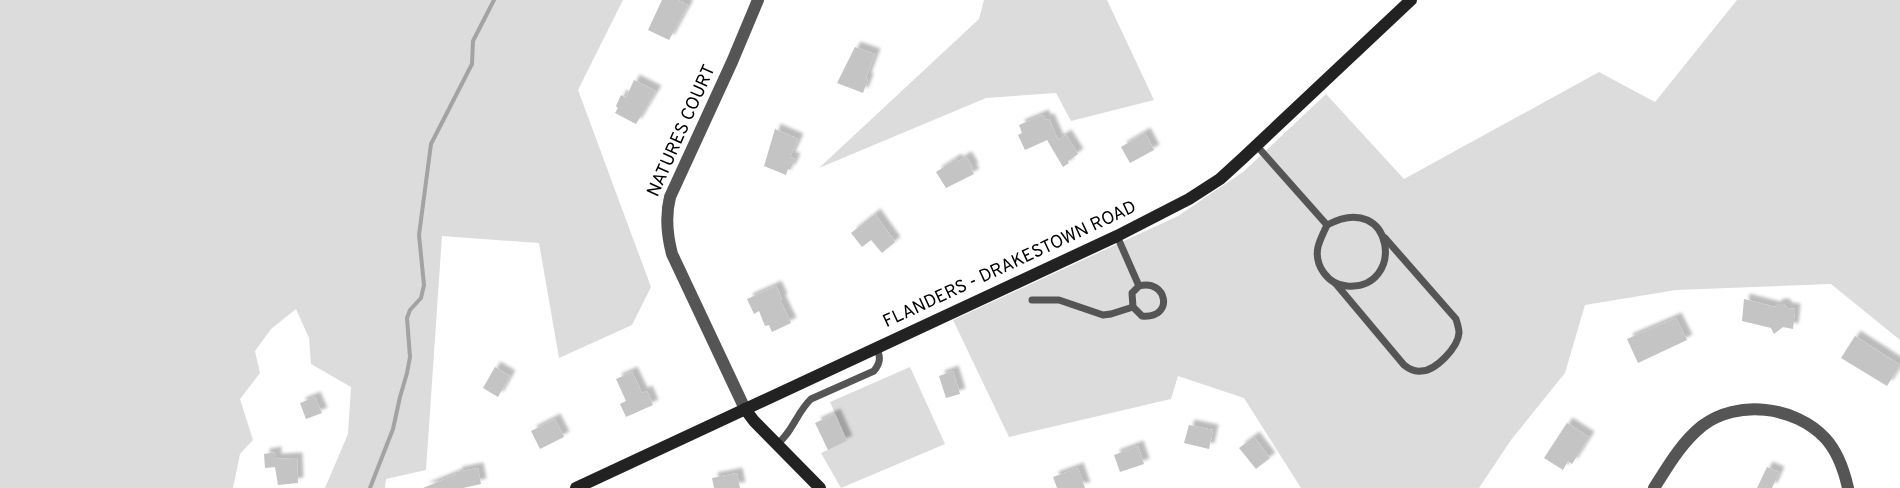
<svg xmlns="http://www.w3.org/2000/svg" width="1900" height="488" font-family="Overpass,sans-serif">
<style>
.green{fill:#dcdcdc}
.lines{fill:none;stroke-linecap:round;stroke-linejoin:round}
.stream{stroke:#a3a3a3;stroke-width:4}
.building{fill:#c4c4c4;filter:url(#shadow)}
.lane{stroke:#555;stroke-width:7}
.street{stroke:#555;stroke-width:12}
.secondary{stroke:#222;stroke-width:12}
.labels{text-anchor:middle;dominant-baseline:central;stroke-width:6;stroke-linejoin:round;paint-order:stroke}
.street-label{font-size:18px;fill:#000;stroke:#fff}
</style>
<defs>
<filter id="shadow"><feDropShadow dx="5.5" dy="-5.5" stdDeviation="1.5" flood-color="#0004"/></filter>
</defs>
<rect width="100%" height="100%" fill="#fff"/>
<g class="green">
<path d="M0,0h623l-45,90 73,197 -19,38 -73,33 -20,-115 -97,-7 -16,234 -40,9 -1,9h-60l23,-54 3,-47 -40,-23 -2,-26 -13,-29 -25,20 -16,22 5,22 -20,26 13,41 -13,14 -7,34h-233z"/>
<path d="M984,0h123l47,100 -83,21 -15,-28 -70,5 -167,70 160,-149z"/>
<path d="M1737,0h163v340l-69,-56 -155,6 -91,15 -20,68 -54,67 -32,48h-178l-57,-90 -66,-22 -7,23 -162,38 -56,-117 225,-104 65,-44 83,-78 78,85 195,-107 56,30z"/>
<path d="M910,367l35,77 -104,44 -20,-35 26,-12 -17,-39z"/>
</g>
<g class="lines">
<path class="stream" d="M370,488l23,-59 7,-32 7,-24 3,-16 -3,-39 3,-8 11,-12 3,-13 -5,-50 12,-91 41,-80 1,-23 21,-41"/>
</g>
<g class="building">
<path d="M662,0h16l10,5 -19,35 -21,-10z"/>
<path d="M855,47l20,7 -9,24 2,1 -5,14 -26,-10z"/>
<path d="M634,80l22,11 -20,33 -21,-11 3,-5 -2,-2 5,-11 5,3z"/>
<path d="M1043,115l3,5 3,-1 9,21 8,-5 12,19 -10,7 1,2 -6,4 -16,-27 -22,10 -7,-15 4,-2 -3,-8z"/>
<path d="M775,129l23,10 -8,18 5,2 -5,11 -2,-1 -2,6 -22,-9z"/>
<path d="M1145,133l9,17 -24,13 -9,-16z"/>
<path d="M965,157l2,1 6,10 -2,1 3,5 -28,14 -10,-16 20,-13 2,3z"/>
<path d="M875,214l20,28 -13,11 -11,-13 -9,7 -11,-14z"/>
<path d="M776,286l6,13 -2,1 11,23 -19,9 -3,-7 -4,1 -6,-15 -5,3 -7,-15z"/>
<path d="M1744,299l31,8 3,-3h6l3,4 8,1 -2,20 -10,-2 -9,7 -3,-6 -29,-7z"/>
<path d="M1676,318l11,22 -49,23 -11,-24z"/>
<path d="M1855,336l45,29 -13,21 -46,-28z"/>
<path d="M495,367l15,9 -12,21 -15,-9z"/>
<path d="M953,371l7,23 -14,4 -7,-22z"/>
<path d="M632,372l10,21 5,-2 6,14 -27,12 -6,-13 6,-3 -10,-22z"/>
<path d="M315,397l7,16 -16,6 -6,-16z"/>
<path d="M835,414l12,27 -19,9 -13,-27z"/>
<path d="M555,419l9,18 -24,12 -9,-18z"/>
<path d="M1567,423l22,14 -17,27 -4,-3 -5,9 -19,-12z"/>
<path d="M1189,425l24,5 -4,19 -25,-6z"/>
<path d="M1254,437l16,21 -14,11 -17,-21z"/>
<path d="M1138,446l6,18 -24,8 -6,-17z"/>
<path d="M276,452v7l21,-1 1,25 -20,2 -3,-18 -10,1 -1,-14z"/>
<path d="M1767,467l12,5 -7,16h-15z"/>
<path d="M478,468l3,16 -18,4h-40l34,-14v-2z"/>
<path d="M1078,468l7,20h-28l-4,-11z"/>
<path d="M737,473l3,15h-26l-2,-10z"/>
</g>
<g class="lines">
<g class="lane">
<path d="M1257,146l70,79c-3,7 -7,14 -9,22 -4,18 10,38 29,39 59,5 48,-97 -20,-61"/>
<path d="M1117,236l22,50 -7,7 1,14 9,9c33,3 25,-38 -3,-30"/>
<path d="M1336,284l68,81c5,4 10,7 17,6 15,0 37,-24 38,-38 0,-5 -2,-10 -3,-14l-71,-81"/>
<path d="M1032,300h27l44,15 8,-1 22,-7"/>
<path d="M777,444c15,-11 20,-32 34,-45l63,-28c6,-8 7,-13 3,-22"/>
</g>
<g class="street">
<path d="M745,409l-73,-155c-5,-19 -7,-37 -2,-57l62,-135 26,-62"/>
<path d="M1654,488c14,-22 27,-45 48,-62 35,-27 93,-20 123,12 13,14 19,32 23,50"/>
</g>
<g class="secondary">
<path d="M745,409l9,12 66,67"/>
<path d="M576,488l541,-252 72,-37 31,-20 23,-21 168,-158"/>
</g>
</g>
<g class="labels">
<g class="street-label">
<text transform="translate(682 131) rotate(-66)">NATURES COURT</text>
<text transform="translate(1010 265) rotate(-25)">FLANDERS - DRAKESTOWN ROAD</text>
</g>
</g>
</svg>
